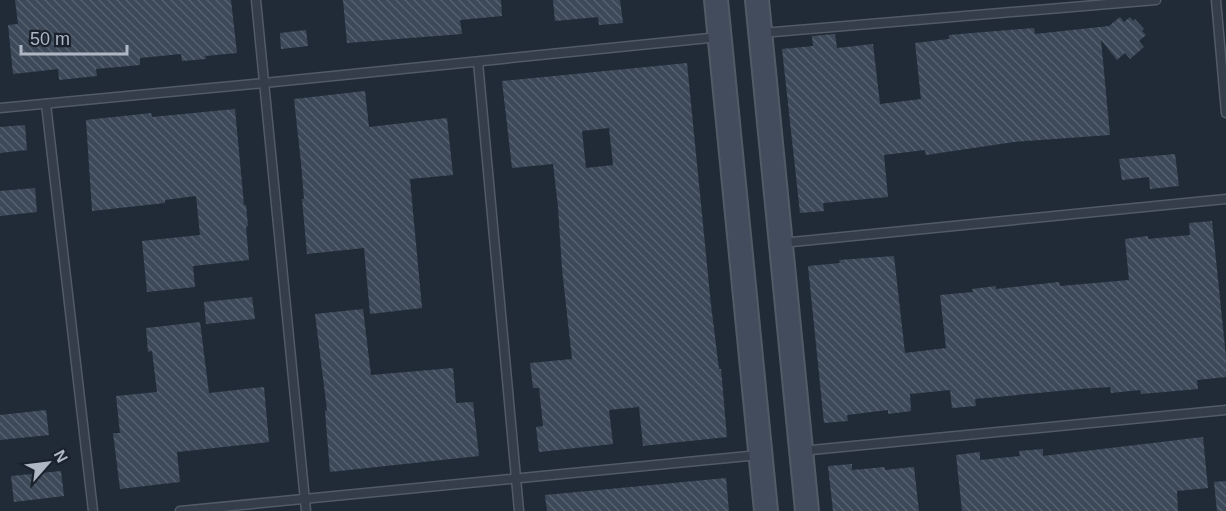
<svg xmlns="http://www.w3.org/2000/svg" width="1226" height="511" font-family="Arial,sans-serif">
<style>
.building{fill:url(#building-back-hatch);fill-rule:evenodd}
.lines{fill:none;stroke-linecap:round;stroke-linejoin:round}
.lane-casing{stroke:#525a66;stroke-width:11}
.secondary-casing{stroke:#525a66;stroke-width:26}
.lane{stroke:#343d49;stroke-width:8}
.secondary{stroke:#424c5c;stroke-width:22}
</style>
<defs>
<pattern id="building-back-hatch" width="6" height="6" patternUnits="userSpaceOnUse" patternTransform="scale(1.5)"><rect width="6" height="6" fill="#3d4958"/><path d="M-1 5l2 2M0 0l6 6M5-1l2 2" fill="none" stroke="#56616e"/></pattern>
</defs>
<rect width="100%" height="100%" fill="#212b38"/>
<g class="building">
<path d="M15,0h216l6,53 -32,3 1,3 -24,2 -1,-7 -41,4v7l-44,4 1,7 -38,4 -1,-11 -45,5 -5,-49 10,-1z"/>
<path d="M343,0h158l1,16 -42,4 2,14 -115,9z"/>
<path d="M553,0h67l3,23 -24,2 -1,-8 -43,4z"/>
<path d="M1120,17l4,5 6,-5 3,4 2,-2 9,10 -2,2 4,4 -7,6 5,6 -14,12 -5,-6 -8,7 -16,-20 9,95 -96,7 -88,13 -1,-5 -41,5 4,42 -65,6 1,8 -24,2 -18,-164 31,-3 -1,-10 23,-2 2,14 36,-4 7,60 41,-5 -6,-56 34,-4v-4l23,-2 62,-5 1,6 74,-8z"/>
<path d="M306,30l2,16 -27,3 -1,-16z"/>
<path d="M687,63l24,242 8,64h2l6,68 -84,9 -4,-39 -30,3 4,34 -74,8 -3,-25 7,-1 -4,-38h-6l-3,-25 42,-4 -10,-90 -4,-62 -5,-43 -41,4 -10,-87zM609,128l4,37 -27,3 -4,-37z"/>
<path d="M365,91l4,36 78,-9 6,57 -43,4 12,129 -52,6 -6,-66 -57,6 -5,-55h2l-3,-36 -7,-64z"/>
<path d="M235,109l9,96h2l2,21 -2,1 3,33 -56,6 2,21 -48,5 -5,-51 58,-6 -4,-39 -31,4v3l-73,8 -6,-91 65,-7 1,4z"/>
<path d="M25,125l2,25 -27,3v-26z"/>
<path d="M1175,154l4,32 -29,3 -1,-12 -27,3 -3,-21z"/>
<path d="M35,188l2,24 -37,4v-25z"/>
<path d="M1212,221l14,136v20l-29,3 1,9 -57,5 -1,-4 -29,3 -1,-6 -30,2 -105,10 1,7 -24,2 -2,-18 -40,4 1,17 -23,3v-4l-41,5 1,6 -24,2 -16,-157 32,-3 -1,-3 55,-4 11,97 41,-5 -6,-53 33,-3 -1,-3 24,-3v3l63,-7 1,4 69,-6 -4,-41 23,-3v3l42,-4 -1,-12z"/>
<path d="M252,297l3,22 -49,5 -2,-22z"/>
<path d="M363,309l8,66 82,-7 3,35 17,-1 6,54 -149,16 -5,-61 2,-1 -12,-96z"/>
<path d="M200,322l9,71 55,-6 5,55 -92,10 3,30 -60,7 -7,-56h7l-4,-37 41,-4 -5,-41 -4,1 -2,-24z"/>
<path d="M46,410l3,25 -49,5v-25z"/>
<path d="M1203,437l5,51 -31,3 1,20h-216l-6,-56 24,-3v8l40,-4 -1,-5 24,-2v7z"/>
<path d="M852,464v6l33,-3v3l29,-3 5,44h-86l-5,-45z"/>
<path d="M61,471l3,25 -50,6 -3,-26z"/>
<path d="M726,478l3,33h-182l-2,-16z"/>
<path d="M1226,481v30h-9l-3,-29z"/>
</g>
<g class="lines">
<g class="lane-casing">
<g id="lane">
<path d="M256,0l50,511"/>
<path d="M1216,0l10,113"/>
<path d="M761,33l395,-33"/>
<path d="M478,62l41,449"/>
<path d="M46,104l47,407"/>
<path d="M0,108l264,-25 455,-46"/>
<path d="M782,243l444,-44"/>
<path d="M801,451l425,-41"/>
<path d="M180,511l579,-56"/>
</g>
</g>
<g class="secondary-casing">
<g id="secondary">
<path d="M716,0l50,511"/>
<path d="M757,0l50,511"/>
</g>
</g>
<use href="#lane" class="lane"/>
<use href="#secondary" class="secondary"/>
</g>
<g transform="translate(48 463) rotate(62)" stroke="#1a222d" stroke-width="4.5" paint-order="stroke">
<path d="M0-4.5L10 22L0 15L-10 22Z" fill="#afb7c5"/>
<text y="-9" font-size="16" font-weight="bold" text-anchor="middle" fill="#afb7c5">N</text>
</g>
<path d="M21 45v9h106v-9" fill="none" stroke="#afb7c5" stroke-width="3"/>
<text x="30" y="45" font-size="18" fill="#afb7c5" stroke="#1a222d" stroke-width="4.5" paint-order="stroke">50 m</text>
</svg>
